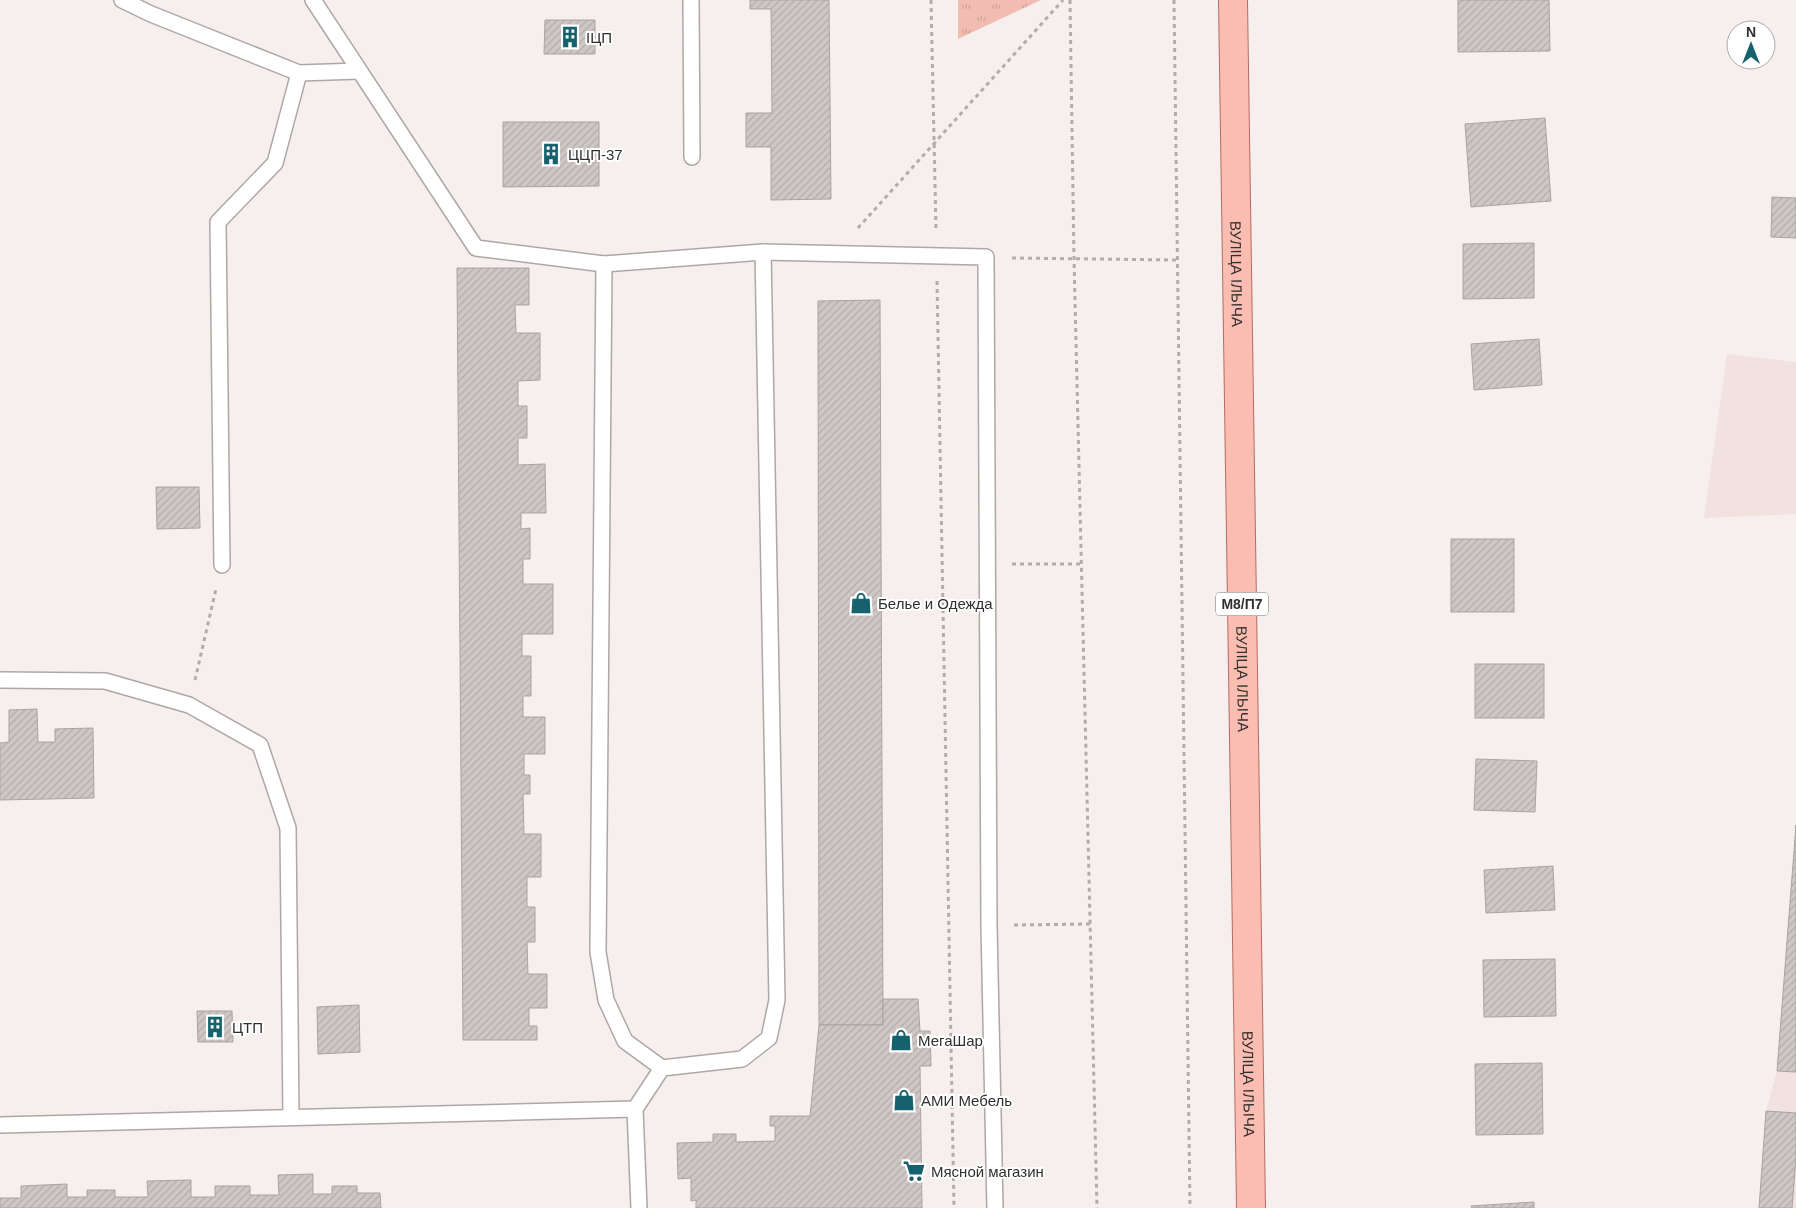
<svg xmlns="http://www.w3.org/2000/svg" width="1796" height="1208" font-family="Helvetica,sans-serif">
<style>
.built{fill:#f2e2df}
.park{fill:url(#park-tufts)}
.building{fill:url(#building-hatch);stroke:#a9a3a1}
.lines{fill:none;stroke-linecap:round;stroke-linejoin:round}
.service-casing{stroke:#aea7a6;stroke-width:18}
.primary-casing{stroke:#b26d62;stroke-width:30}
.path{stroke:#b2adac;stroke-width:3;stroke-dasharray:4 4;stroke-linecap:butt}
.service{stroke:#fff;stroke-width:15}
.primary{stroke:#fbbcb2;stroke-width:28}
.labels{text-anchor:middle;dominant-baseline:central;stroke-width:4;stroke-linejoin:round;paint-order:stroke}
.shield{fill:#fff;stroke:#6f6d6d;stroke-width:1}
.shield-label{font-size:14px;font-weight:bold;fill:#312f2e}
.poi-label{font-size:15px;fill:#312f2e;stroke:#fff;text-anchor:start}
.street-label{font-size:15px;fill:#312f2e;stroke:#fff}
</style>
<defs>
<pattern id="park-tufts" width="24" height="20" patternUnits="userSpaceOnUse" patternTransform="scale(1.25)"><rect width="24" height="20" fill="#f2bcb3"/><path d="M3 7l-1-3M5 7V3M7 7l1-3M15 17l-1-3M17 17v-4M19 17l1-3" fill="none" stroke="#d0a29a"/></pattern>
<pattern id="building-hatch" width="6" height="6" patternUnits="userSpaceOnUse" patternTransform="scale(1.25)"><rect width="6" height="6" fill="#cec7c6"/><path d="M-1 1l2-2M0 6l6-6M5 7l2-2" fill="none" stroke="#b1abaa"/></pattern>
</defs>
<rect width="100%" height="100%" fill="#f6efee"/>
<g class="built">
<path d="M1727,354l69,8v152l-92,4z"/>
<path d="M1796,825v383h-37l7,-97 11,-40z"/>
</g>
<path class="park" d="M958,0h83l-83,39z"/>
<g class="building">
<path d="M750,0h79l2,199 -60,1v-53h-25v-34h26l-1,-104h-21z"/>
<path d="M1458,0h91l1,51 -92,1z"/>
<path d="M545,20h50v34h-51z"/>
<path d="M1545,118l6,83 -80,6 -6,-83z"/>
<path d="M503,122h96v64l-96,1z"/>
<path d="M1772,197l24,1v40l-25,-1z"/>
<path d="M1534,243v55l-71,1v-55z"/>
<path d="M457,268h72v37h-14l1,28h24v47l-22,1v25h9v32h-9v27l27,-1 1,49h-25v16l9,-1v31h-7v25h30v50h-31v22h9v40h-8v21h22v37h-21v21h6v19h-7l1,40h17v43h-14v30h8v35h-8l1,32h19v34h-18v18h8v14h-74z"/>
<path d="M880,300l3,725h-64l-1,-724z"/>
<path d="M1539,339l3,46 -68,5 -3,-46z"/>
<path d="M156,487h43l1,41 -43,1z"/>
<rect x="1451" y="539" width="63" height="73"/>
<rect x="1475" y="664" width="69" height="54"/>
<path d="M37,709l1,33h17v-13l38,-1 1,70 -94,2v-57l9,-1v-32z"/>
<path d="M1476,759l61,2 -2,51 -61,-2z"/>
<path d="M1796,825v247l-19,-1z"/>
<path d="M1553,866l2,44 -69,3 -2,-43z"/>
<path d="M1555,959l1,57 -72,1 -1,-57z"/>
<path d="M883,999h35l2,32h10l1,35h-11l2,142h-226v-8l-5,1v-23l-13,1 -1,-36 36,-1v-8h23v8l39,-1v-15h-5v-10h40l9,-91h64z"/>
<path d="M359,1005l1,47 -42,2 -1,-47z"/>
<path d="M197,1011h35l1,31h-35z"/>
<path d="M1542,1063l1,71 -67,1 -1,-71z"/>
<path d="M1766,1111l30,2v45l-4,50h-33z"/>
<path d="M313,1174v20h19v-8h25v7h23l1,15h-381v-10h21v-12l46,-2v13h20v-7h28v7h33l-1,-16 44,-1v17h24v-11h35v9h29l-1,-20z"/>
<path d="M1534,1202v6h-62l-1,-2z"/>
</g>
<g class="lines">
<g class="service-casing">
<g id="service">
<path d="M122,0l29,14 148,59 60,-2"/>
<path d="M313,0l163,248 128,16"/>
<path d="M691,0l1,157"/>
<path d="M222,565l-4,-343 57,-59 24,-90"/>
<path d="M0,680l105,1 84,24 71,40 28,83 3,288"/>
<path d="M662,1068l-37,-27 -19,-41 -8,-48 6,-688 159,-12 223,5 3,668 6,283"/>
<path d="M635,1109l27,-41 80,-9 27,-21 8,-38 -14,-748"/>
<path d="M0,1125l635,-16 4,99"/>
</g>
</g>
<g class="primary-casing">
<g id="primary">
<path id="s1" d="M1233,0l18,1208"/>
</g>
</g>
<g class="path">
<path d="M931,0l5,230"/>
<path d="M1070,0l4,259 23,949"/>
<path d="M1174,0l16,1208"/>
<path d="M858,228l205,-228"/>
<path d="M1012,258l165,2"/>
<path d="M937,281l17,927"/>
<path d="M1012,564h69"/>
<path d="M195,680l21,-91"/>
<path d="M1014,925l77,-1"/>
</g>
<use href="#service" class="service"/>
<use href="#primary" class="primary"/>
</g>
<defs>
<g id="building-bare" transform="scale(1.725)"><path d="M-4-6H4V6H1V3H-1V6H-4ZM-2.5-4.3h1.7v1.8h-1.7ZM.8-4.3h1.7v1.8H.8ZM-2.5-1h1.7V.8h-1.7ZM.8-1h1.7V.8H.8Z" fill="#15616d" stroke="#fff" stroke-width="2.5" paint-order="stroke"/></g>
<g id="shop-bare" transform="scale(1.725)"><path d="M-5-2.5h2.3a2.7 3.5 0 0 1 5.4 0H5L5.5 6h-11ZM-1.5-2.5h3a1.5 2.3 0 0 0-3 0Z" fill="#15616d" stroke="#fff" stroke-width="2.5" paint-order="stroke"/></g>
<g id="supermarket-bare" transform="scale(1.725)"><path d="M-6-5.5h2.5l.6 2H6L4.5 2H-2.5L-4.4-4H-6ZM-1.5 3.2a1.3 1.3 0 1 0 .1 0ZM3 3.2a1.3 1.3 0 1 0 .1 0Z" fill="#15616d" stroke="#fff" stroke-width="2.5" paint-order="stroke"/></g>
</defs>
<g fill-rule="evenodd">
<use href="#building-bare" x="570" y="37"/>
<use href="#building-bare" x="551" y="154"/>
<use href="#shop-bare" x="861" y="603"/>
<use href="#building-bare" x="215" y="1027"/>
<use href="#shop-bare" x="901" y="1040"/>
<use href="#shop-bare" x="904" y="1100"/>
<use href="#supermarket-bare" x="914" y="1171"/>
</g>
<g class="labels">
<rect class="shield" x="1216" y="592.5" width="52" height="23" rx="4"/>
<g class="shield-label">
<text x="1242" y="604">М8/П7</text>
</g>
<g class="poi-label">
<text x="586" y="37">ІЦП</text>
<text x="568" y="154">ЦЦП-37</text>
<text x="878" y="603">Белье и Одежда</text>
<text x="232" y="1027">ЦТП</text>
<text x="918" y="1040">МегаШар</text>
<text x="921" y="1100">АМИ Мебель</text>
<text x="931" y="1171">Мясной магазин</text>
</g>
<g class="street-label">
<text stroke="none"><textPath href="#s1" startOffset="274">ВУЛІЦА ІЛЬІЧА</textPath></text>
<text stroke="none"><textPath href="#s1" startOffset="679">ВУЛІЦА ІЛЬІЧА</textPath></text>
<text stroke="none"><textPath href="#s1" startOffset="1084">ВУЛІЦА ІЛЬІЧА</textPath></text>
</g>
</g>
<g transform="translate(1751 45)"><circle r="24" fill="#ffffff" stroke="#adacab"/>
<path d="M0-4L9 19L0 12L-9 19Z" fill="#15616d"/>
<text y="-8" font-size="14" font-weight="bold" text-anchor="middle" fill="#312f2e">N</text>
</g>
</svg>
